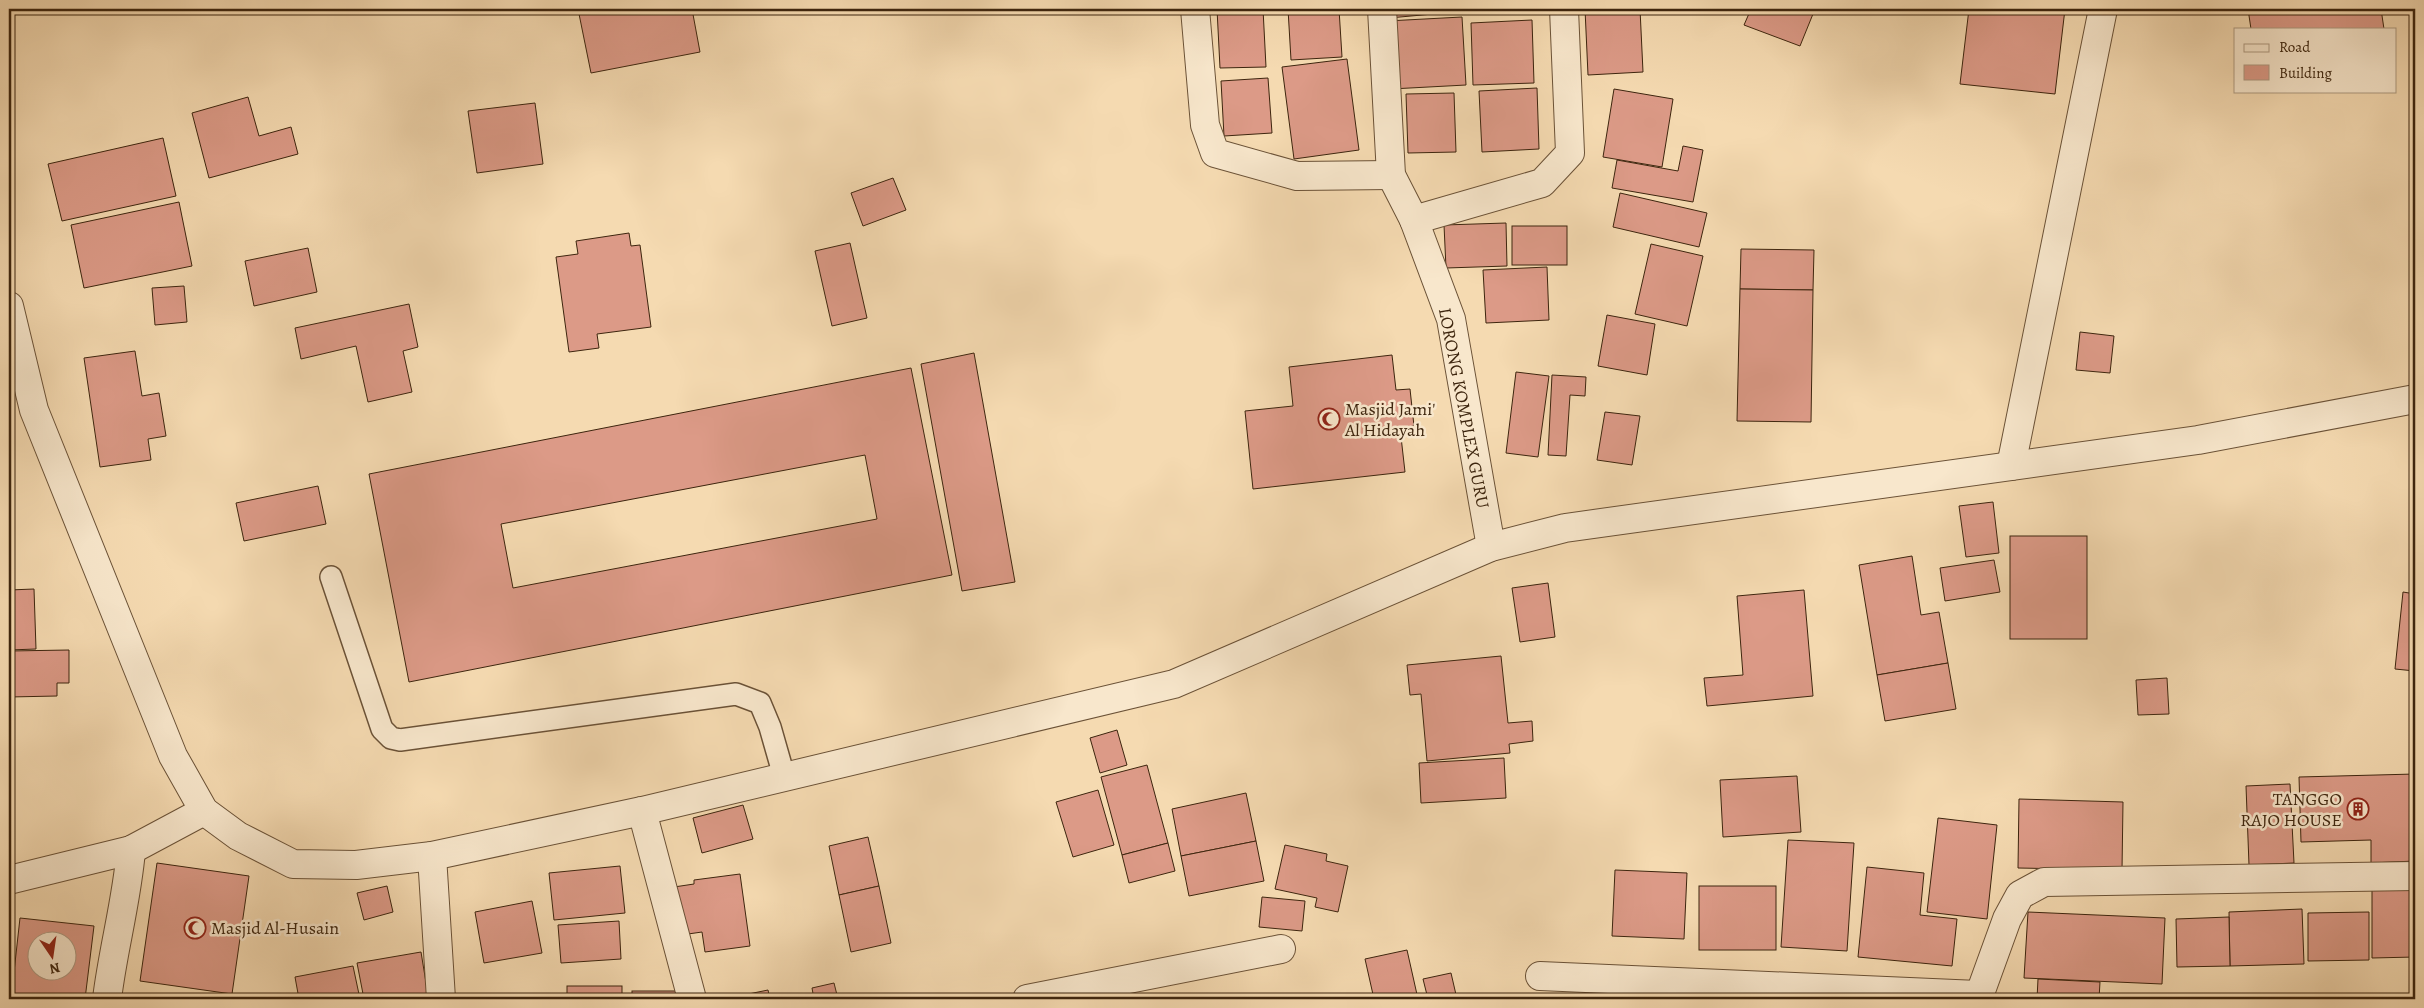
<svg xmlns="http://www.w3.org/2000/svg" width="2424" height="1008" font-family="Alegreya,serif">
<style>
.building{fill:#dc9a87;stroke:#3d250e;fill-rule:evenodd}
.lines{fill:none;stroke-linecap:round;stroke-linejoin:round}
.service-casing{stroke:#6b5237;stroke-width:24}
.minor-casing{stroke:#6b5237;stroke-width:30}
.service{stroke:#f8e7cc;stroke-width:21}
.minor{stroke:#f8e7cc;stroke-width:28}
.labels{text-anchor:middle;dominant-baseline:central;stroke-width:5;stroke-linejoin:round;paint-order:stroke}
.street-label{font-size:18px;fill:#3d250e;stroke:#f8e7cc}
.poi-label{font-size:18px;fill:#3d250e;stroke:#f8e7cc;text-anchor:start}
</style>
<rect width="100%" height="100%" fill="#f5dab1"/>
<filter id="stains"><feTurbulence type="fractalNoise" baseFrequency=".004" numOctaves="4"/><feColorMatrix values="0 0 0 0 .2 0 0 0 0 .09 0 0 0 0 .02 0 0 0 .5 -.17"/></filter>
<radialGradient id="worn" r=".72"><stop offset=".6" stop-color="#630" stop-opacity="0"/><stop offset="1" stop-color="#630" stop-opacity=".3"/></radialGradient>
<g class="building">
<path d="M578,9h114l8,43 -109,21z"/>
<path d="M1217,9h46l3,58 -46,1z"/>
<path d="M1288,9h51l3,48 -51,3z"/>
<path d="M1388,9h78v2l-77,7z"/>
<path d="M1585,9h55l3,63 -55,3z"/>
<path d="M1751,9h64l-15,37 -56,-21z"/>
<path d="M1969,9h96l-10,85 -95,-10z"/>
<path d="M2248,9h133l3,20h-133z"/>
<path d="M1462,17l4,68 -75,4 -4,-68z"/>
<path d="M1532,20l2,63 -61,2 -2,-62z"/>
<path d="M1347,59l12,91 -65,9 -12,-92z"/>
<path d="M1268,78l4,55 -48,3 -3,-55z"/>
<path d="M1537,88l2,61 -57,3 -3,-61z"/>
<path d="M1614,89l59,10 -11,68 -59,-10z"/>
<path d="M1454,93l2,59 -48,1 -2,-59z"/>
<path d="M248,97l11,39 32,-9 7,27 -89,24 -17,-65z"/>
<path d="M535,103l8,61 -66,9 -9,-62z"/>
<path d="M163,138l13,58 -114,25 -14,-57z"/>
<path d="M1683,146l20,4 -10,52 -81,-14 5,-28 61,11z"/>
<path d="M893,178l13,32 -43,16 -12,-33z"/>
<path d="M1620,193l87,20 -8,34 -86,-20z"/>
<path d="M179,202l13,64 -108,22 -13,-63z"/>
<path d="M1506,223l1,43 -61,2 -2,-43z"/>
<rect x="1512" y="226" width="55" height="39"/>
<path d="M629,233l2,13 9,-1 11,82 -54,7 2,14 -30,4 -13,-95 22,-3 -2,-13z"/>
<path d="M850,243l17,75 -35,8 -17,-75z"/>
<path d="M1651,244l52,12 -16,70 -52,-12z"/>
<path d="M308,248l9,44 -63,14 -9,-45z"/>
<path d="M1741,249l73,1 -1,40 -73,-1z"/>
<path d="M1547,267l2,53 -63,3 -3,-53z"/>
<path d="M184,286l3,36 -32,3 -3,-37z"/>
<path d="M1740,289l73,1 -2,132 -74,-1z"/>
<path d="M409,304l9,43 -15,4 9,41 -44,10 -12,-56 -55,13 -6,-31z"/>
<path d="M1607,315l48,9 -8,51 -49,-9z"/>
<path d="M2080,332l34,4 -4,37 -34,-3z"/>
<path d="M135,351l7,45 17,-3 7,43 -18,3 3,21 -51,7 -16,-109z"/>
<path d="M974,353l41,229 -53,9 -41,-227z"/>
<path d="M1392,355l4,35 14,-1 4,37 -14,2 5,44 -152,17 -8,-78 48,-5 -4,-39z"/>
<path d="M911,368l41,207 -543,107 -40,-208zM865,455l12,64 -364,69 -12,-64z"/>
<path d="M1516,372l33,4 -11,81 -32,-4z"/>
<path d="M1552,375l34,2 -1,19 -15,-1 -4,61 -18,-1z"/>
<path d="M1605,412l35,4 -8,49 -35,-5z"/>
<path d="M318,486l8,38 -82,17 -8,-38z"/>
<path d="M1993,502l6,51 -33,4 -7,-51z"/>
<rect x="2010" y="536" width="77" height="103"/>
<path d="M1912,556l9,59 18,-3 9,51 -71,12 -18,-110z"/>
<path d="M1994,560l6,32 -55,9 -5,-33z"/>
<path d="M1548,583l7,54 -35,5 -8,-54z"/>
<path d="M34,589l2,60 -27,1v-60z"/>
<path d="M1804,590l9,106 -106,10 -3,-28 39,-3 -6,-79z"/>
<path d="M2403,592l12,2v77l-20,-2z"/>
<path d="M69,650v33h-12v13l-48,1v-46z"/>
<path d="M1501,656l7,67 24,-2 1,20 -24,3 1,9 -83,8 -6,-67 -11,1 -3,-30z"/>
<path d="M1948,663l8,46 -71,12 -8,-46z"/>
<path d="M2167,678l2,36 -31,1 -2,-35z"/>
<path d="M2415,697v45h-5z"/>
<path d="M1117,730l10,35 -27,8 -10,-35z"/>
<path d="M1504,758l2,40 -85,5 -2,-40z"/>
<path d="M1147,765l21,78 -46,12 -21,-78z"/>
<path d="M2415,774v87l-44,2v-23l-70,2 -2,-65z"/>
<path d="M1797,776l4,56 -78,5 -3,-57z"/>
<path d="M2290,784l4,79 -45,2 -3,-79z"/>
<path d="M1098,790l16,55 -41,12 -17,-55z"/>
<path d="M1246,793l10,48 -75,15 -9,-47z"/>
<path d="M2019,799l104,3 -1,68 -104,-2z"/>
<path d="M743,805l10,34 -51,14 -9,-35z"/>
<path d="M1938,818l59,7 -10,94 -60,-7z"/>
<path d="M868,837l11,49 -40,9 -10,-49z"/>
<path d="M1788,840l66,3 -7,108 -66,-4z"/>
<path d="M1256,841l8,40 -75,15 -8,-40z"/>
<path d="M1168,843l7,28 -46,12 -7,-28z"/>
<path d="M1285,845l42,9 -1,7 22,5 -10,46 -23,-5 2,-9 -42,-9z"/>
<path d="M157,863l92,13 -17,118 -92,-13z"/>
<path d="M620,866l5,47 -71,7 -5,-47z"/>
<path d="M1867,867l57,6 -4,42 37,4 -5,47 -94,-9z"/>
<path d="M1615,870l72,3 -3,66 -72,-3z"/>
<path d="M740,874l10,72 -45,6 -3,-20 -21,3 -7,-48 20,-3v-4z"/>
<path d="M2372,884h43v73l-43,1z"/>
<path d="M387,886l6,26 -29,8 -7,-27z"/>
<path d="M879,886l12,57 -40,9 -12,-57z"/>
<rect x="1699" y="886" width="77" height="64"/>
<path d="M1262,897l43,4 -3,30 -43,-4z"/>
<path d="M532,901l10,52 -58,10 -9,-51z"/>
<path d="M2302,909l2,55 -74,2 -1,-54z"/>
<path d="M2028,912l137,6 -3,66 -138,-6z"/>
<path d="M2369,912v48l-61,1v-48z"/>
<path d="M2229,917l1,49 -53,1 -1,-48z"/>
<path d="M20,918l74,8 -9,73h-74zM38,940h30v30h-30z"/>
<path d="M619,921l2,38 -60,4 -3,-38z"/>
<path d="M1407,950l11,49h-44l-9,-40z"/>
<path d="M421,952l7,43 -19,4h-45l-7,-36z"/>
<path d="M353,966l7,33h-61l-4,-22z"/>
<path d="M1451,973l6,26h-29l-5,-20z"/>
<path d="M2038,979l62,3 -1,17h-62z"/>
<path d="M834,983l4,16h-24l-2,-11z"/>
<rect x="567" y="986" width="55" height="13"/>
<path d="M768,990l2,9h-35l-1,-2z"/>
<rect x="1593" y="990" width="62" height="9"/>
<rect x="632" y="991" width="45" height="8"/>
<rect x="1657" y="998" width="62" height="1"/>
</g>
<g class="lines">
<g class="service-casing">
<path id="service" d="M331,577l51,152 9,9 9,2 336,-46 24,9 10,24 14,49"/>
</g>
<g class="minor-casing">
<g id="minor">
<path d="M1195,9l10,116 10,28 82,23 94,-1"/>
<path d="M1382,9l9,166 23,45 37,99 40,228"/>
<path d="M1414,220l128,-37 28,-30 -6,-144"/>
<path d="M9,306l25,104 139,346 31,55 34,25 55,28 63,1 76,-9 210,-45 532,-127 317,-137 74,-19 633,-88 217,-41"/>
<path d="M2011,466l92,-457"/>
<path d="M642,811l50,188"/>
<path d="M432,856l9,143"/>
<path d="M9,880l122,-30 73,-39"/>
<path d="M1540,976l438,19"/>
<path d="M107,999c6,-50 20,-99 24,-149"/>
<path d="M1027,999l254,-50"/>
<path d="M1978,999l29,-80 13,-24 24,-13 371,-6"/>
</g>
</g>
<use href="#service" class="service"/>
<use href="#minor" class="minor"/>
</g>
<defs>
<g id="mosque-ring" transform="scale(1.125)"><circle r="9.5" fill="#f8e7cc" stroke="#8f2418" stroke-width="1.5"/><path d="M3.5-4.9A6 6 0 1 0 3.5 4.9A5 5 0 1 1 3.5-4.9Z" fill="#8f2418"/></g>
<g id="building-ring" transform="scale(1.125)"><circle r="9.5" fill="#f8e7cc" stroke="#8f2418" stroke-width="1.5"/><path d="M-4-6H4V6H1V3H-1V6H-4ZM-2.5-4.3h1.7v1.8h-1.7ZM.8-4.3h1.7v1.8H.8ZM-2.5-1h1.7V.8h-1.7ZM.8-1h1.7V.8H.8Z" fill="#8f2418"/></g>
</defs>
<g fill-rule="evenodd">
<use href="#mosque-ring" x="1329" y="419"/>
<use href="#building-ring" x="2358" y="809"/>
<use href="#mosque-ring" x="195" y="928"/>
</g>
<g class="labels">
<g class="street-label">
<text transform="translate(1464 408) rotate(79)">LORONG KOMPLEX GURU</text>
</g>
<g class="poi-label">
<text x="1345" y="409">Masjid Jami'<tspan x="1345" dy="21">Al Hidayah</tspan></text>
<text x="2342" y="799" text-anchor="end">TANGGO<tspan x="2342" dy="21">RAJO HOUSE</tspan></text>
<text x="211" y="928">Masjid Al-Husain</text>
</g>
</g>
<rect width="2424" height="1008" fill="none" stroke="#f5dab1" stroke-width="30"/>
<rect x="10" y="10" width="2404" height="988" fill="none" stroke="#3d250e" stroke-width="2.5"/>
<rect x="15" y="15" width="2394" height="978" fill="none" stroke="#3d250e"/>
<rect x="2234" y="28" width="162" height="65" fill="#f8e7cc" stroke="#ad9980"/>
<rect x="2244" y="44" width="25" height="8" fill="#f8e7cc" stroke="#ad9980"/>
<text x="2279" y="52" font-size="15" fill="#3d250e">Road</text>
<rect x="2244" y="65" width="25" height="15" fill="#dc9a87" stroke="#ad9980"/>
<text x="2279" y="78" font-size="15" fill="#3d250e">Building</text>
<g transform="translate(52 956) rotate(167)"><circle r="24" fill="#f8e7cc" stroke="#ad9980"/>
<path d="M0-4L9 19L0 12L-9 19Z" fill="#8f2418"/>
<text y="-8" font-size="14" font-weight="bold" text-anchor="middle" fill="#3d250e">N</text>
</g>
<rect width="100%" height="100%" filter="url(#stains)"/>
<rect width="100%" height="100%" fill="url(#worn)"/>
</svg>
